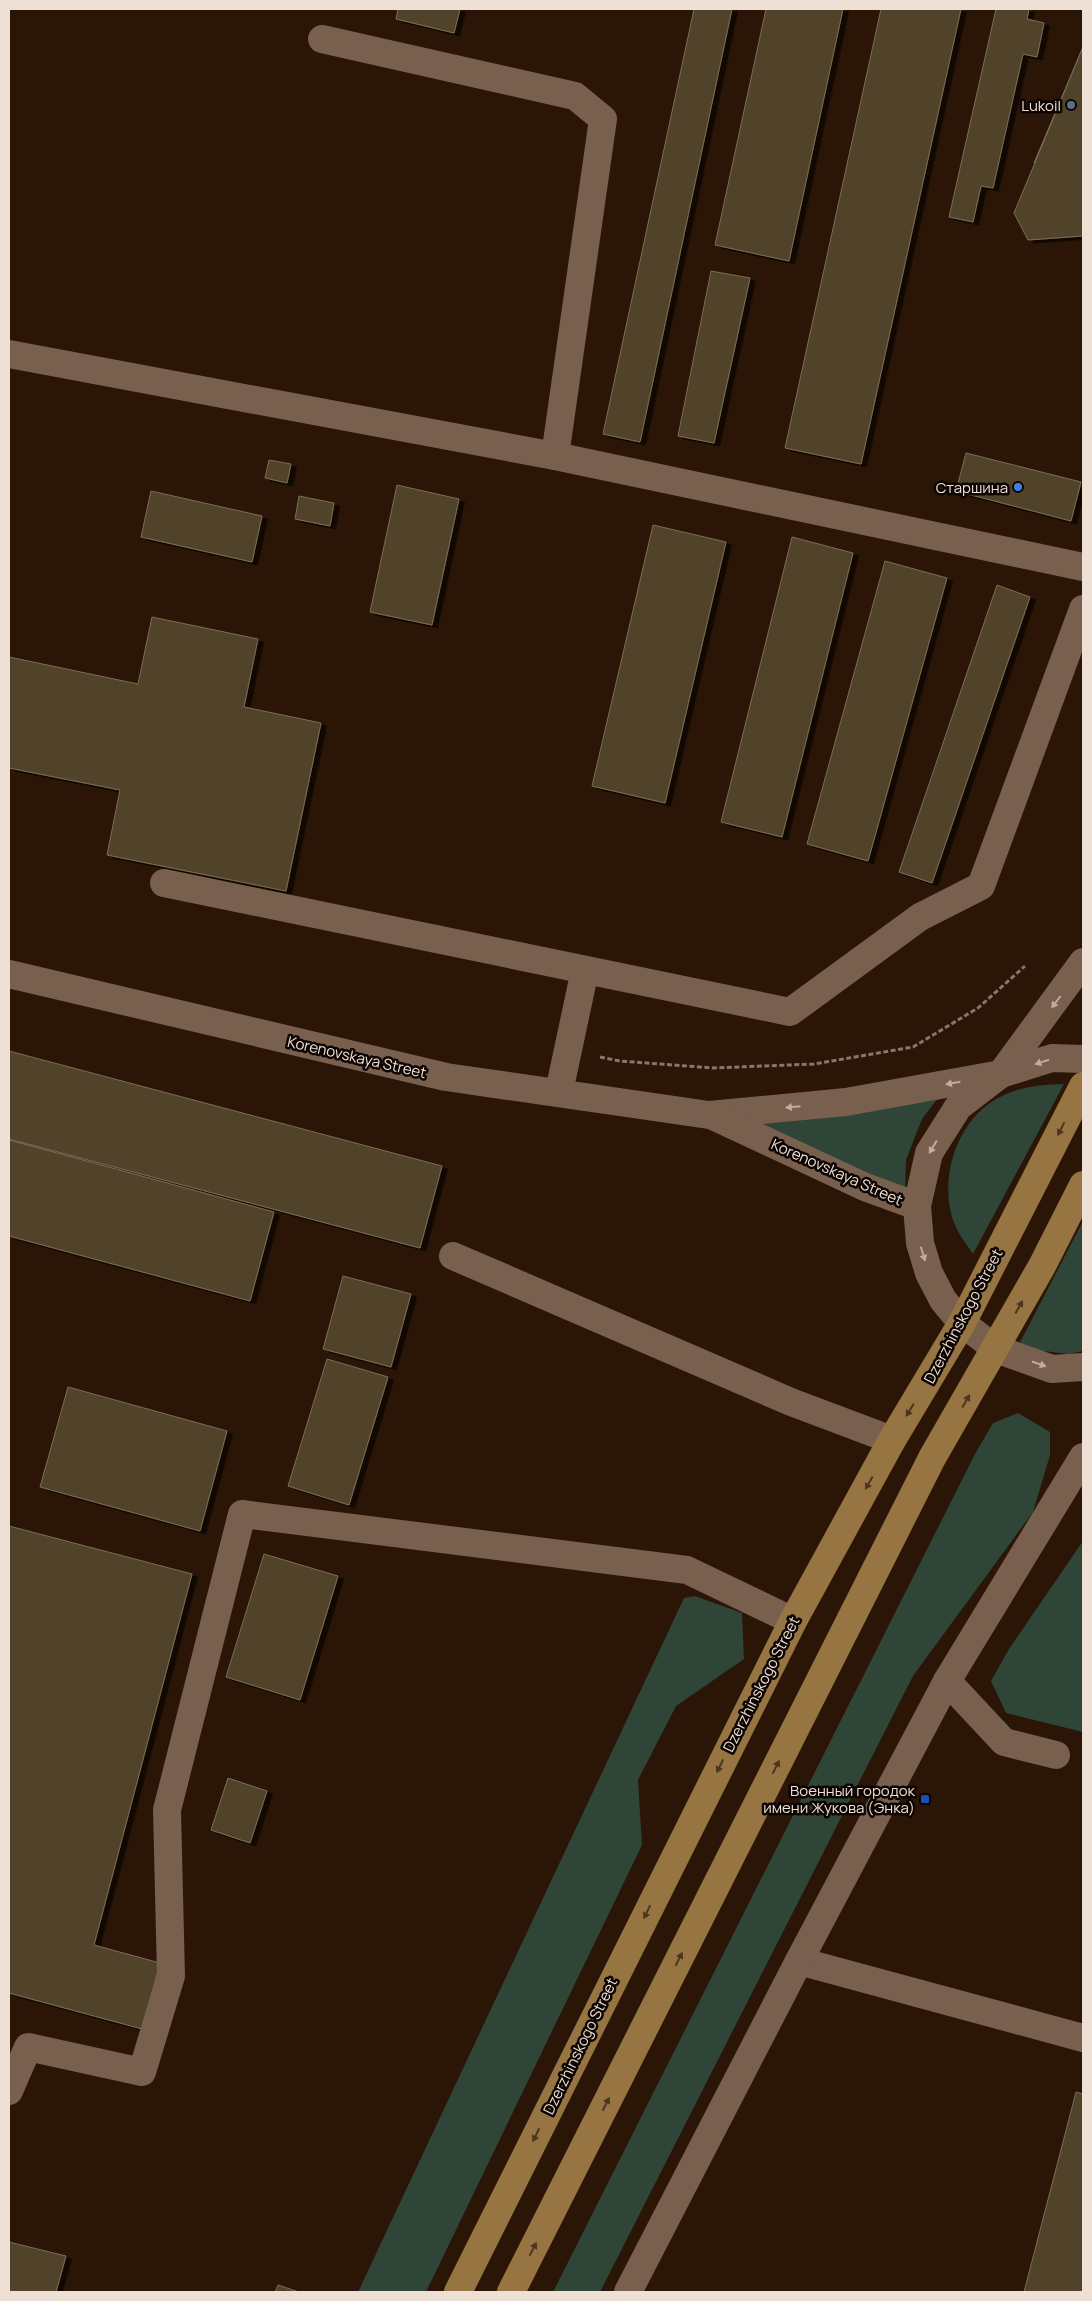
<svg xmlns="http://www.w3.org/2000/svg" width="1092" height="2301" font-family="Manrope,sans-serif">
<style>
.green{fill:#2e4537}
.building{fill:#51422a;stroke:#7e6d54;filter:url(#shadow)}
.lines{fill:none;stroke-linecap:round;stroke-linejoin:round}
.path{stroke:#887669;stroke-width:3;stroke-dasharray:5 2.5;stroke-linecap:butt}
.minor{stroke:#785f4e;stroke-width:28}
.major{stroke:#977542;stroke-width:28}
.oneway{fill:#bfaca0}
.oneway2{fill:#4b371e}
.service-dot{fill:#5c6f8a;stroke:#0c0401;stroke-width:2}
.shop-dot{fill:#3f7fe0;stroke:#0c0401;stroke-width:2}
.transit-dot{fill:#1a4fb4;stroke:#0c0401;stroke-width:2}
.labels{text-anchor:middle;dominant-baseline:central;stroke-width:5;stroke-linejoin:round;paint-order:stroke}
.poi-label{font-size:15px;fill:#efe0d6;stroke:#0c0401;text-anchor:end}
.street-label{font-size:15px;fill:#efe0d6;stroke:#0c0401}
</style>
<defs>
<filter id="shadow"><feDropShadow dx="5.5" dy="3" stdDeviation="0" flood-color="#0009"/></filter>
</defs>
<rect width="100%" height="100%" fill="#2a1506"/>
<g class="green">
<path d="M1064,1084l-91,170c-6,-9 -14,-19 -18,-29 -18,-43 1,-105 43,-127 23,-12 41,-13 66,-14z"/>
<path d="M942,1093l-20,26 -16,41 -1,32 -155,-69z"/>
<path d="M1083,1221v130l-14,3 -52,-6z"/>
<path d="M1018,1413l32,19v23l-17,57 -120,164 -313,616h-47l422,-838 18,-31z"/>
<path d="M1083,1541v191l-77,-19 -15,-32 18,-32z"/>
<path d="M695,1596l47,17 2,46 -68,47 -38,74 4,65 -216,447h-68l326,-694z"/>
</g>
<g class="building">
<path d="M398,9h62l-6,24 -58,-14z"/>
<path d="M694,9h38l-92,433 -37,-8z"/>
<path d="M766,9h77l-54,252 -74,-16z"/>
<path d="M881,9h80l-100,455 -76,-16z"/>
<path d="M996,9h33l-2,10 17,4 -7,34 -14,-3 -30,134 -12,-2 -8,36 -24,-5z"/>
<path d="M1083,47v137l-49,-21z"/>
<path d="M1083,47v189l-55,4 -14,-27z"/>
<path d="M711,271l39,7 -36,165 -36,-7z"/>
<path d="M966,453l115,29 -10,39 -115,-30z"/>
<path d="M269,460l22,4 -4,19 -22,-5z"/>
<path d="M397,485l62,14 -27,126 -62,-13z"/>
<path d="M151,491l111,25 -10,46 -111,-25z"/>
<path d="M299,496l35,7 -4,23 -35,-7z"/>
<path d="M653,525l73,17 -61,261 -73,-17z"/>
<path d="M792,537l61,16 -71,284 -61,-15z"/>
<path d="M885,561l62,17 -79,283 -61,-17z"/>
<path d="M997,585l33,12 -98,286 -33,-11z"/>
<path d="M152,617l106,22 -14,68 77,16 -35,168 -179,-36 13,-65 -111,-22v-111l129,27z"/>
<path d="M9,1051l433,115 -22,82 -411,-109z"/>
<path d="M9,1140l265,72 -24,89 -241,-65z"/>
<path d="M343,1276l68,18 -20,73 -68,-18z"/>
<path d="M327,1359l61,18 -39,128 -61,-19z"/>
<path d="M68,1387l159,44 -27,100 -160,-44z"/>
<path d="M9,1526l183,48 -98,371 66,18 -18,66 -133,-36z"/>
<path d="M264,1554l74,22 -38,124 -74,-23z"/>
<path d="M228,1778l39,13 -17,52 -39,-13z"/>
<path d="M1076,2092l7,2v198h-59z"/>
<path d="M9,2242l57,14 -10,36h-47z"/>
<path d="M278,2285l21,7h-24z"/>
</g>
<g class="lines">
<path class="path" d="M600,1057l20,4 93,7 101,-4 99,-17 65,-39 47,-42"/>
<g class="minor">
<path d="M322,39l253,57 28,23 -48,337"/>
<path d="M9,354l546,102 528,111"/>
<path d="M164,883l626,129 130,-95 61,-31 102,-277"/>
<path d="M1083,962l-82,112 -43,33 -29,46 -12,53 3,37 9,30 14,27 19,23 34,26 56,20 31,-2"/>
<path d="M9,974l437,103 263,38 137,-13 155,-28 51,-16 31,1"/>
<path d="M559,1092l26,-122"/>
<path d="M711,1115l154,72 52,19"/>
<path d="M453,1256l338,146 101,38"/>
<path d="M947,1681l57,61 52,13"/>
<path d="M799,1961l284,77"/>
<path d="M9,2091l19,-44 114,25 29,-96 -4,-166 75,-296 445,56 106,51"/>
<path d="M628,2292l171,-331 148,-280 136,-224"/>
</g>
<g class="major">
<path d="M458,2292l335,-671 99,-181 70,-117 121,-237"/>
<path d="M511,2292l421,-834 110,-192 41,-81"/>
</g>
</g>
<defs><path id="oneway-solid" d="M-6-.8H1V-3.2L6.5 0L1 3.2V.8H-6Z" transform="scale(1.25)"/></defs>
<g class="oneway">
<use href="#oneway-solid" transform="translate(1056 1002) rotate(127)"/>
<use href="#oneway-solid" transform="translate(1042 1062) rotate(162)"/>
<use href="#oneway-solid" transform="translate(953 1083) rotate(170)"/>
<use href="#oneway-solid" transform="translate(793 1107) rotate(175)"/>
<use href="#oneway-solid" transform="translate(933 1147) rotate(121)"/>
<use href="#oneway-solid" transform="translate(923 1254) rotate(73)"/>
<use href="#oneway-solid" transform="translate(1039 1364) rotate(19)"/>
</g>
<g class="oneway2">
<use href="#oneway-solid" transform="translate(1061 1129) rotate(117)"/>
<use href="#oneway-solid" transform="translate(1019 1307) rotate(-61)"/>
<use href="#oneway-solid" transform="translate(966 1401) rotate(-60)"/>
<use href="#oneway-solid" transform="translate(910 1410) rotate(121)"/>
<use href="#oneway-solid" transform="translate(869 1483) rotate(119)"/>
<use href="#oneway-solid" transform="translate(720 1766) rotate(116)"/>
<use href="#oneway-solid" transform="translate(776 1767) rotate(-63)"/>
<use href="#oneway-solid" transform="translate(647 1912) rotate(116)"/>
<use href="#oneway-solid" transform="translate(679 1959) rotate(-63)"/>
<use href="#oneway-solid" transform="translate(606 2104) rotate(-63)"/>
<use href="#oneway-solid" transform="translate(536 2135) rotate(116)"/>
<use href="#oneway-solid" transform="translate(533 2249) rotate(-63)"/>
</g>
<circle class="service-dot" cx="1071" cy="105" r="5"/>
<circle class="shop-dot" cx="1018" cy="487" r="5"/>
<rect class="transit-dot" x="920" y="1794" width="10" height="10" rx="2.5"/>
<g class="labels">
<g class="poi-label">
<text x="1061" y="105">Lukoil</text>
<text x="1008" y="487">Старшина</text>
<text x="915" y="1790">Военный городок<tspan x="915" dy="17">имени Жукова (Энка)</tspan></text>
</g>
<g class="street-label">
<text transform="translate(357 1057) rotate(13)">Korenovskaya Street</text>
<text transform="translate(837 1172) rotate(24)">Korenovskaya Street</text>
<text transform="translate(963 1316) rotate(-62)">Dzerzhinskogo Street</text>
<text transform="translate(761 1684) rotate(-63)">Dzerzhinskogo Street</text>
<text transform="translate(580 2046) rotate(-64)">Dzerzhinskogo Street</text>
</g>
</g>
<rect width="1092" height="2301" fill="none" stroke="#efe0d6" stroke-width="20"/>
</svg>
